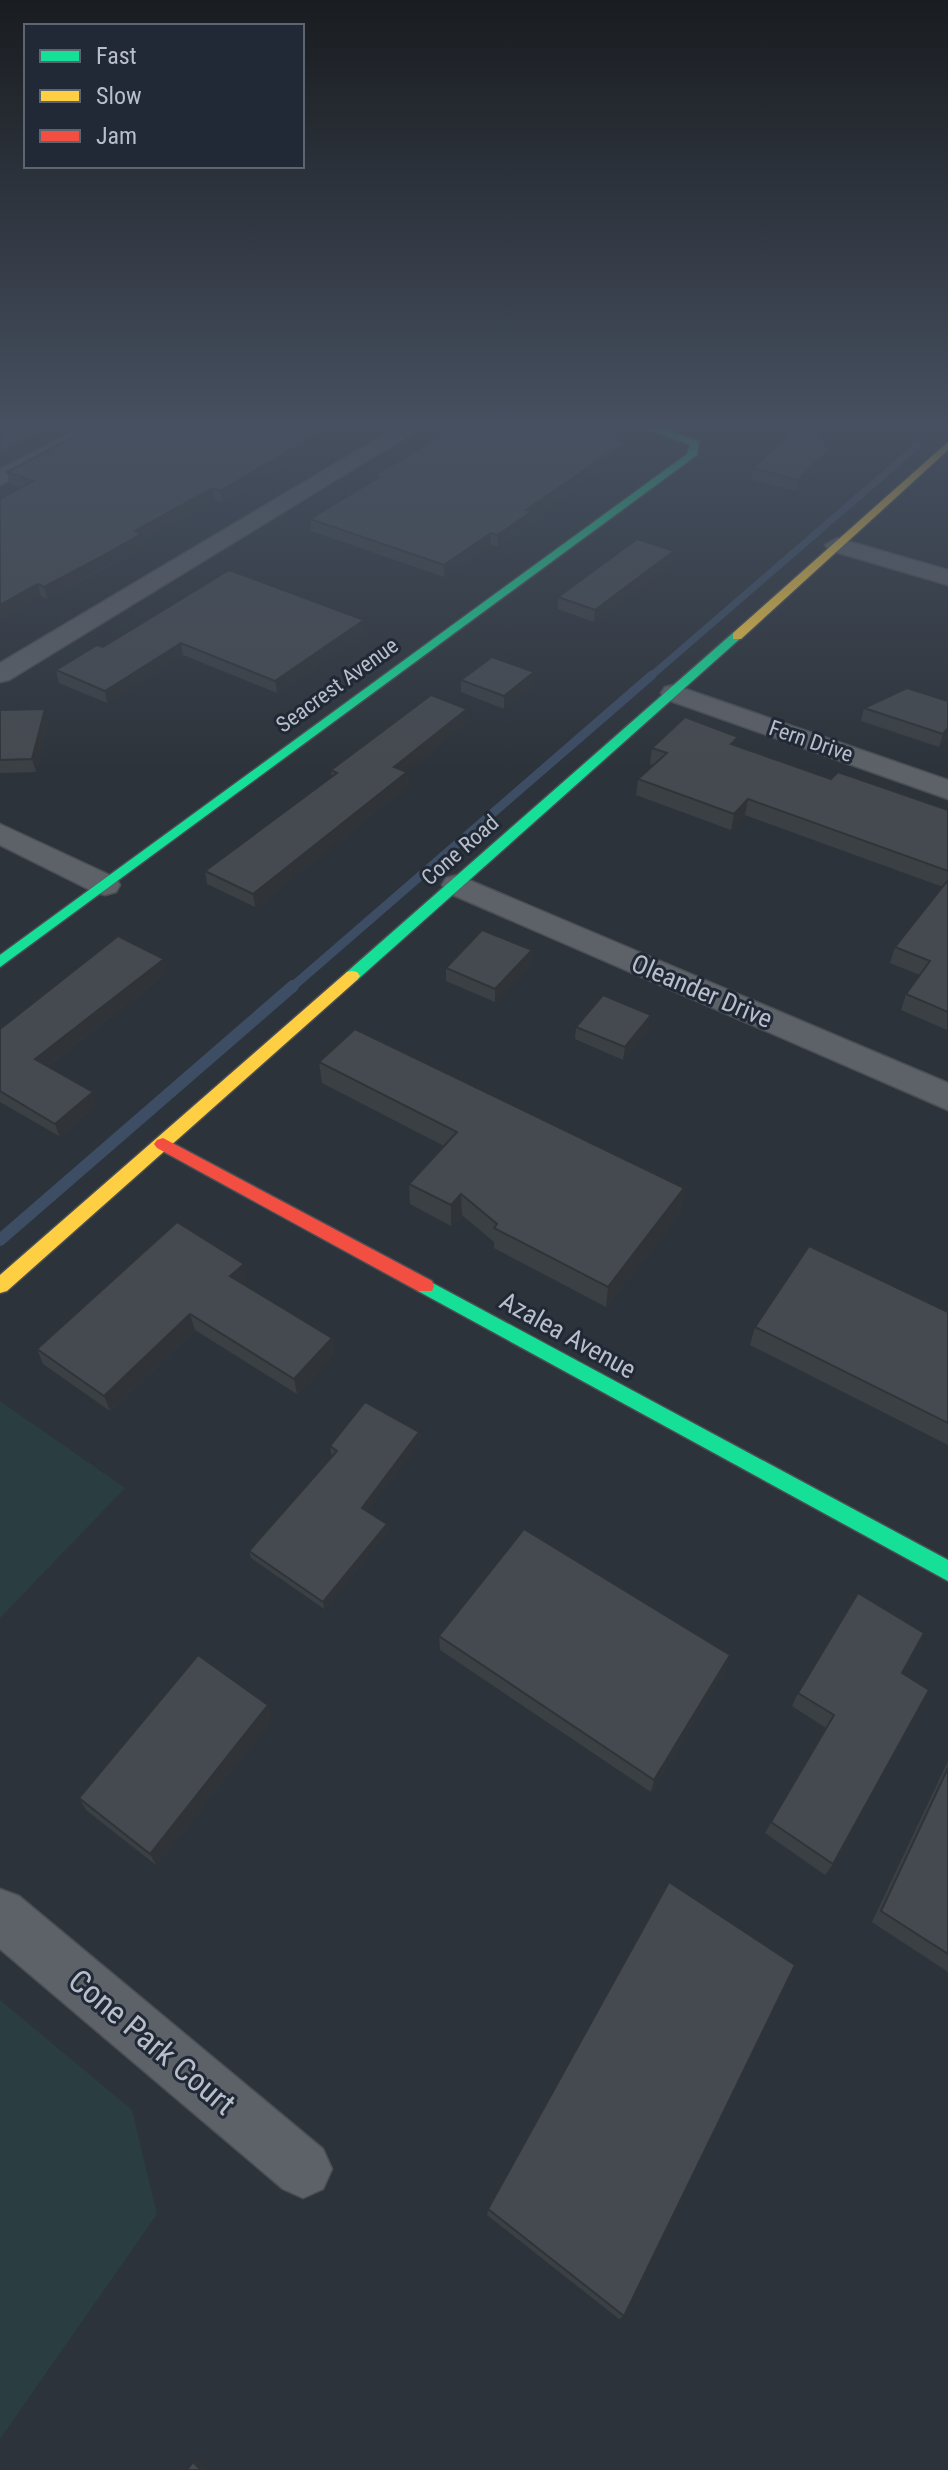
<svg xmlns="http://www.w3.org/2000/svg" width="948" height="2470" font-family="'Roboto Condensed',sans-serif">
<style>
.green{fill:#2a3d40}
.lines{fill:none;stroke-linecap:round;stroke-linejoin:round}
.stream-far2{stroke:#3c4d64;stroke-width:7}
.stream-far1{stroke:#3c4d64;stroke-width:9}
.stream{stroke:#3c4d64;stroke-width:12}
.street-casing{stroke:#4b4f54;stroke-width:3}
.fast-casing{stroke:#4b4f54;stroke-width:3}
.slow-casing{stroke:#4b4f54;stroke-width:3}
.jam-casing{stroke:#4b4f54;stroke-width:3}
.street{fill:#5d6168;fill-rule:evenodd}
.fast{fill:#16e098;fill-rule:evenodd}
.slow{fill:#ffcf43;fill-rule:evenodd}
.jam{fill:#f24e42;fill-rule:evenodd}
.wall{fill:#3b4045}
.shaded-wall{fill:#303438}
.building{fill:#454a50;stroke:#303438;stroke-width:2}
.labels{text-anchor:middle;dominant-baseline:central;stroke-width:6;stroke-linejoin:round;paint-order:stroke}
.far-street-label{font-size:22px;fill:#b8bfca;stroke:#202935}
.street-label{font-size:26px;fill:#b8bfca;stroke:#202935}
.near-street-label{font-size:32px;fill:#b8bfca;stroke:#202935}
</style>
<rect width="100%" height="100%" fill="#2d333a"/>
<g class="green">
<path d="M0,1401l125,87 -125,130z"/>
<path d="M0,2000l132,110 25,104 -157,225z"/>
</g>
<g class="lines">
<path class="stream-far2" d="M650,677l267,-231"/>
<path class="stream-far1" d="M291,988l361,-313"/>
<path class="stream" d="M0,1240l293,-254"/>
<g class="street-casing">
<g id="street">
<path d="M83,427h27l-110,58v-16z"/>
<path d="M397,427h25l-413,253 -9,2v-19z"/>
<path d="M837,538l111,32v15l-119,-35 -4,-5z"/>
<path d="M674,685l274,95v19l-283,-100 -4,-6 4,-6z"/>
<path d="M0,824l116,54 4,7 -4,7 -11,3 -11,-3 -94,-47z"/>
<path d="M457,875l491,208v27l-502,-218 -4,-7 4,-7z"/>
<path d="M0,1889l19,7 304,253 9,20 -9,20 -20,9 -20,-9 -283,-240z"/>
</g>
</g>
<g class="fast-casing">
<g id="fast">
<path d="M642,427h16l41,14 -2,14 -697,512v-12l687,-501 3,-9z"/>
<path d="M733,633l10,3 -386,344h-10l-3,-4 3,-4z"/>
<path d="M425,1279l523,281v21l-530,-290 -2,-5 2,-5z"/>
</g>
</g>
<g class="slow-casing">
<g id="slow">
<path d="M948,442v8l-207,189h-8v-6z"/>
<path d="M352,971l5,1 3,4 -3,4 -350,311 -7,2v-18l347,-303z"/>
</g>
</g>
<g class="jam-casing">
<path id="jam" d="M163,1138l269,143 2,5 -2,5h-14l-261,-143 -3,-4 3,-4z"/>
</g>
<use href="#street" class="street"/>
<use href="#fast" class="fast"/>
<use href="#slow" class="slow"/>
<use href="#jam" class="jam"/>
</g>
<g class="wall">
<path d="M350,427l-128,76 -8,-3 -72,40 1,6 -42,24 -54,29 -6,-3 -41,23 21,-131 -12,-5 -2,-11 126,-38z"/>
<path d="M829,450l-2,12 -30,29 -46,-11 2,-12z"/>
<path d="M622,455l-90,63v5l-34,24 -7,-2 -47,32 -133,-46 -1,-12 65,-40v-4z"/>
<path d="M674,551l-1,12 -79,59 -36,-13v-12z"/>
<path d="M365,632l-88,61 -94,-38 -76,48 -48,-20 -3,-13 47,-23z"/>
<path d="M534,672v13l-30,24 -43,-17v-12z"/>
<path d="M948,701v35l-9,11 -78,-26 3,-13z"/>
<path d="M467,709v13l-62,49 2,1 1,13 -153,122 -48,-23 -2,-13 127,-94 -1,-7z"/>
<path d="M0,710l48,12 -12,50 -36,1z"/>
<path d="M736,746l95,33 117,31 -1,220 -46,-20 5,-16 14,-19 -30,-12 5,-16 48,-60 -198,-72 -14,15 -95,-35 2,-16 16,-14 -4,-1 2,-16z"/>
<path d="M532,950l-1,13 -36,39 -49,-21v-13z"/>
<path d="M167,972l-120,94 50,39 -38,31 -59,-34v-73z"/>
<path d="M576,1027l73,1 -26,32 -48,-21z"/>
<path d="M319,1062l365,126 -3,21 -75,98 -112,-59v-6l-32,-27 -11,11 -41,-22 -1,-20 35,-38 -122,-63z"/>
<path d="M247,1280l-4,4 89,54 2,15 -37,41 -102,-64 -85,81 -67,-47 -6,-15z"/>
<path d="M948,1312v133l-198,-100 5,-18z"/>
<path d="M419,1432l1,8 -54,71 21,13 1,7 -64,78 -73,-51 -2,-7 84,-96 -2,-1 -1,-8z"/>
<path d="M439,1636l291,19 -5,14 -74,123 -211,-142z"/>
<path d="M902,1673l-69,191 -8,11 -60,-42 61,-105 -34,-22 6,-13z"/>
<path d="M272,1718l-116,147 -70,-55 -7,-12z"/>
<path d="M948,1761v211l-76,-50z"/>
<path d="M488,2209l136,107 -5,3 -132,-104z"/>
</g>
<g class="shaded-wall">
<path d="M51,427h25l-76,39v-13z"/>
<path d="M329,427h21l-128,76 -2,-12z"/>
<path d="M623,444l-1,11 -90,63v5l-34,24v-12l28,-25z"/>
<path d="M829,450l-2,12 -30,29 1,-11z"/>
<path d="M212,488l2,12 -72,40 1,6 -96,53 -3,-12 91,-56z"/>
<path d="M491,533v12l-47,32v-12z"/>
<path d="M674,551l-1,12 -79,59 1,-12z"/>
<path d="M38,584l3,12 -41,23v-14z"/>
<path d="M364,620l1,12 -88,61 -2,-12z"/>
<path d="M181,643l2,12 -76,48 -2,-12z"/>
<path d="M534,672v13l-30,24v-13z"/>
<path d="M45,709l3,13 -12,50 -4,-13z"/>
<path d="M467,709v13l-72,58 -1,-13z"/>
<path d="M948,728v8l-9,11 4,-13z"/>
<path d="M407,772l1,13 -153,122 -2,-13z"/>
<path d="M748,799l-3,16 -14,15 3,-16z"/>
<path d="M532,950l-1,13 -36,39v-13z"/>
<path d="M164,959l3,13 -128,100 -4,-13z"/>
<path d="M651,1015l-2,13 -26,32 2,-13z"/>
<path d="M93,1092l4,13 -38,31 -4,-12z"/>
<path d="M684,1188l-3,21 -75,98 2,-20z"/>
<path d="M461,1194l1,21 -11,11v-21z"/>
<path d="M244,1264l3,16 -13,13 -4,-17z"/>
<path d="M190,1314l5,16 -85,81 -6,-15z"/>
<path d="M332,1338l2,15 -37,41 -3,-15z"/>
<path d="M419,1432l1,8 -57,75 -1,-7z"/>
<path d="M387,1524l1,7 -64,78 -1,-7z"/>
<path d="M730,1655l-5,14 -74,123 3,-12z"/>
<path d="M268,1705l4,13 -116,147 -6,-11z"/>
<path d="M200,2460l9,10h-8l-8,-8z"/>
</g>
<g class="building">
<path d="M0,427h51l-51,26z"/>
<path d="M92,427h21l20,7 14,-7h182l-109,64 -8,-3 -77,43 6,3 -42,24 -55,29 -6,-3 -38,21v-106l33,-18 -26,-9z"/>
<path d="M457,427h145l21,17 -97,66 6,1 -34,24 -7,-2 -47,32 -134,-46 69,-42 -4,-2z"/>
<path d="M797,427h15l17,23 -31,30 -45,-12z"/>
<path d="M637,539l37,12 -79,59 -37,-13z"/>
<path d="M229,570l135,50 -89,61 -94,-38 -76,48 -49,-21 41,-25 6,2z"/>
<path d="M492,657l42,15 -30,24 -43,-16z"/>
<path d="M907,688l41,13v27l-5,6 -79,-26z"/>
<path d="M431,695l36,14 -73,58 13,5 -154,122 -48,-23 132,-98 -6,-3z"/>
<path d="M45,709l-13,50 -32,1v-50z"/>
<path d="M685,717l53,20 -7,7 100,35 7,-7 110,38v61l-200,-72 -14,15 -96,-35 29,-26 -15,-5z"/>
<path d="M948,880v132l-42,-18 24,-33 -35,-14z"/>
<path d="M482,930l50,20 -37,39 -49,-21z"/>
<path d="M118,936l46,23 -129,100 58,33 -38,32 -55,-33v-62z"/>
<path d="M603,995l48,20 -26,32 -49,-20z"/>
<path d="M355,1029l329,159 -76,99 -114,-59 3,-4 -36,-30 -10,11 -42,-21 48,-52 -138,-70z"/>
<path d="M177,1222l67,42 -14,12 102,62 -38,41 -104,-65 -86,82 -67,-47z"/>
<path d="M809,1246l139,66v111l-193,-96z"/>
<path d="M365,1402l54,30 -57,76 25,16 -64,78 -74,-51 88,-100 -7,-5z"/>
<path d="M524,1529l206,126 -76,125 -215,-144z"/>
<path d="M858,1593l66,40 -22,40 27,17 -96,174 -62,-42 63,-107 -36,-22z"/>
<path d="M198,1655l70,50 -118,149 -71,-56z"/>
<path d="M948,1768v186l-67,-43z"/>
<path d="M669,1882l126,83 -171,351 -136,-107z"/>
<path d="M193,2462l8,8h-14z"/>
</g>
<linearGradient id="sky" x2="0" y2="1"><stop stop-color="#191c20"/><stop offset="0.55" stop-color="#465060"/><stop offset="1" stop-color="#465060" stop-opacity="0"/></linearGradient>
<rect width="948" height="773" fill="url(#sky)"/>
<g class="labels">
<g class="far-street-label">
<text transform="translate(337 685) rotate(-36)">Seacrest Avenue</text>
<text transform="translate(811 741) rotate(19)">Fern Drive</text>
<text transform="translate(460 850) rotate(-41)">Cone Road</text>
</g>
<g class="street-label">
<text transform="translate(702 991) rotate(23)">Oleander Drive</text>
<text transform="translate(568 1335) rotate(29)">Azalea Avenue</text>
</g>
<g class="near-street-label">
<text transform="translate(152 2042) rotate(40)">Cone Park Court</text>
</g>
</g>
<rect x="24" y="24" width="280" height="144" fill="#202935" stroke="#5d6571" stroke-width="2"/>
<rect x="40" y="50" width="40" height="12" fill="#16e098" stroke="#5d6571" stroke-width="2"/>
<text x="96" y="64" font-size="24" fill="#b8bfca">Fast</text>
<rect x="40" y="90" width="40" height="12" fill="#ffcf43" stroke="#5d6571" stroke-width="2"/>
<text x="96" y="104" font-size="24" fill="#b8bfca">Slow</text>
<rect x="40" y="130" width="40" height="12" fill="#f24e42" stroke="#5d6571" stroke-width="2"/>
<text x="96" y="144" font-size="24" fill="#b8bfca">Jam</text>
</svg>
